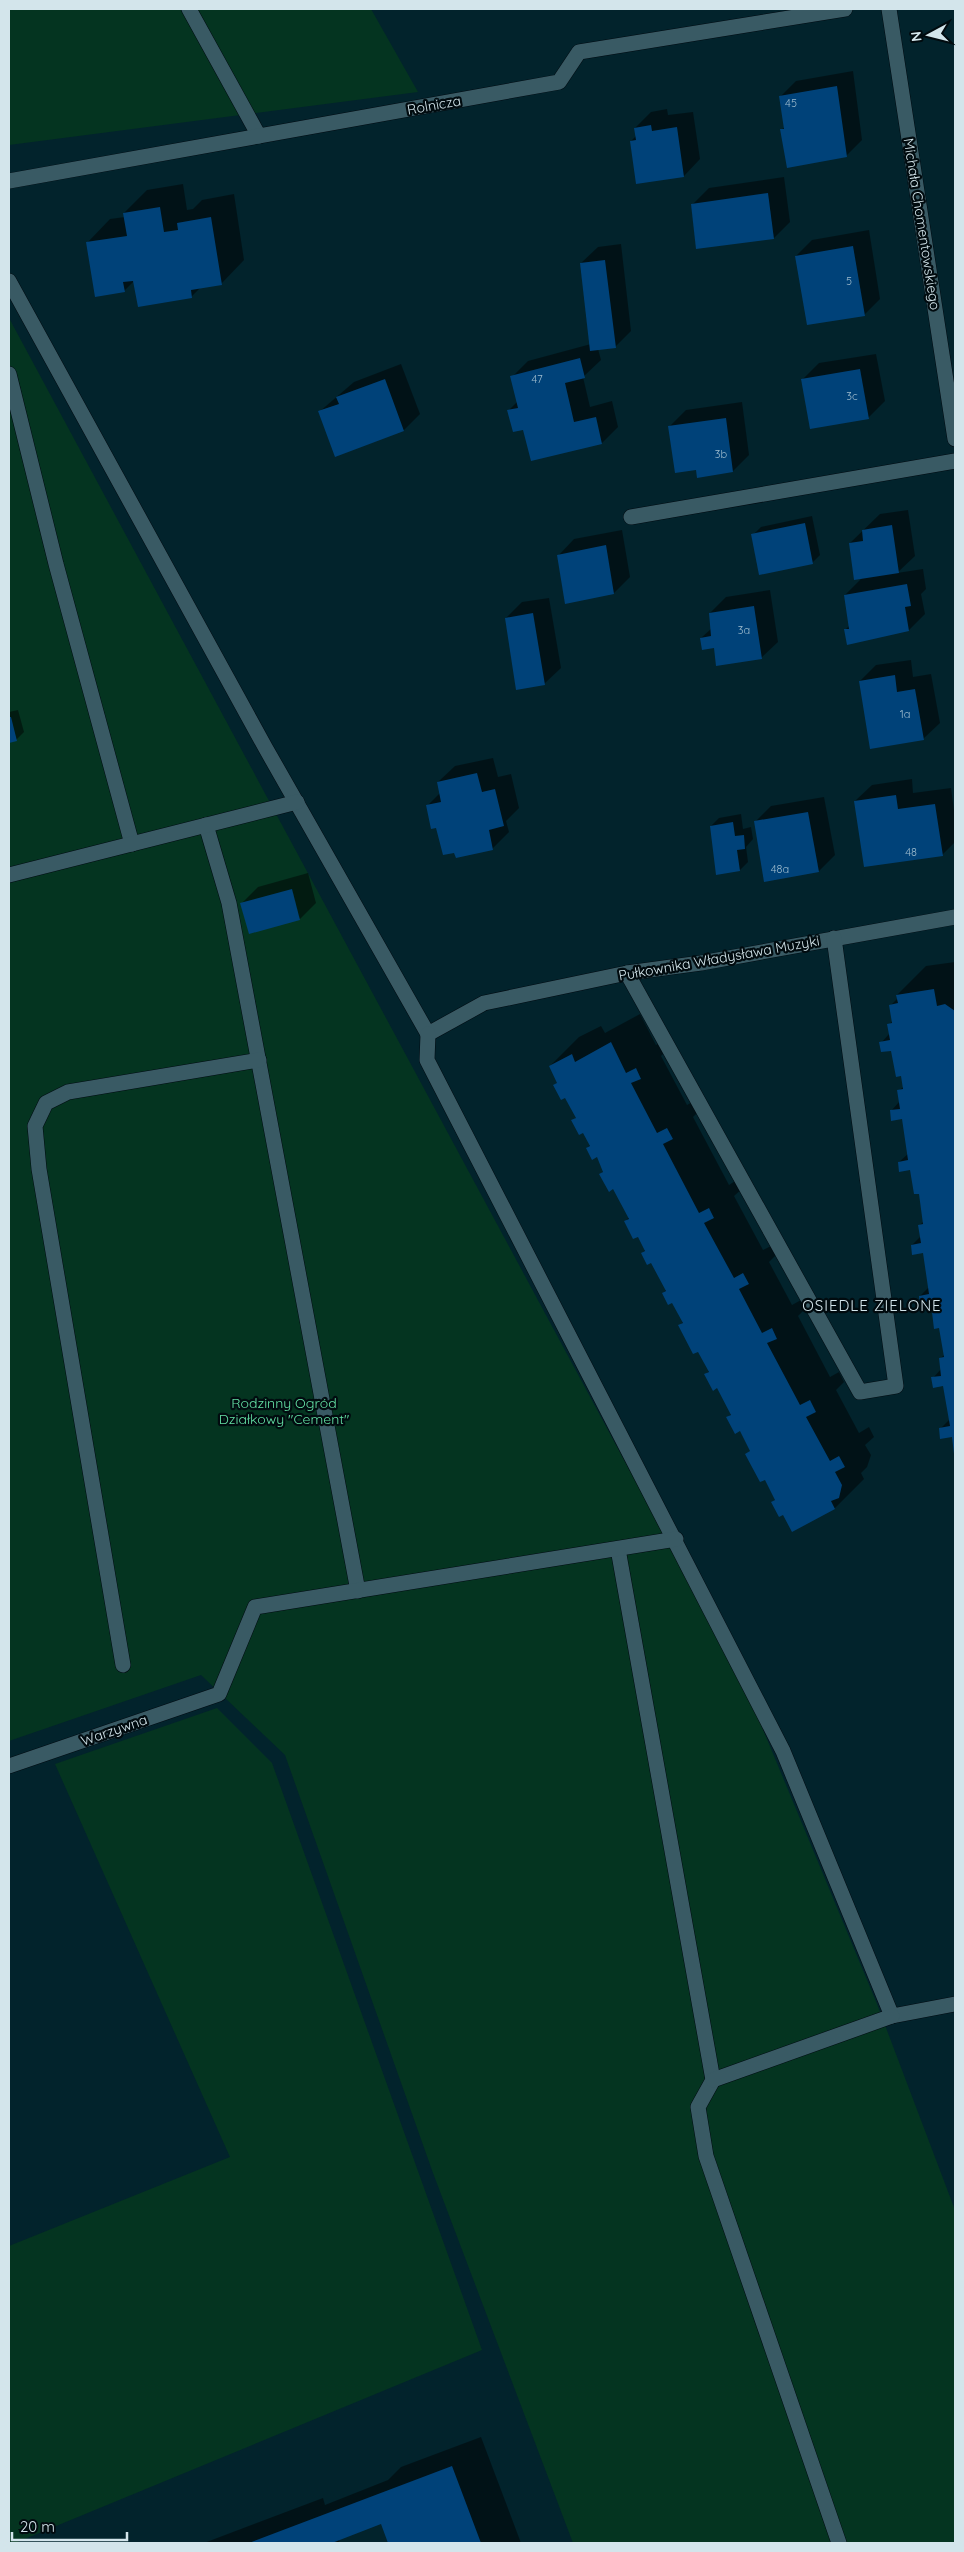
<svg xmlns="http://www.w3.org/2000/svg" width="964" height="2552" font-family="Quicksand,sans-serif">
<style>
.green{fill:#043420}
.shadow{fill:#0007}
.building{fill:#004279}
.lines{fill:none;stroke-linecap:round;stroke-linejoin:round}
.minor-casing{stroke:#000b12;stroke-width:16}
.minor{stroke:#395a64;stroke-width:15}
.labels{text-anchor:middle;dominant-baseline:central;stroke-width:4.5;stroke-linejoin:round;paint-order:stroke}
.number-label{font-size:11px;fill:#9ebcce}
.street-label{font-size:14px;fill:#d3e5eb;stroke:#010b0f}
.park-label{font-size:14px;fill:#64e1a5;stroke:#010b0f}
.neighbourhood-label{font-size:15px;letter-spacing:1px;fill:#d3e5eb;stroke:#010b0f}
</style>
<rect width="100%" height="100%" fill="#02232c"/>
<g class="green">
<path d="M9,9h362l47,83 -409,53z"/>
<path d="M9,318l733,1361 135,325 78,206v333h-382l-140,-370 -148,-418 -84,-80 -192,66z"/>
<path d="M217,1708l55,55 210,587 -467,193h-6v-297l221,-89 -175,-393z"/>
</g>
<g class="shadow">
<path d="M853,71l9,69 -16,16 -65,-26 4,-3 -5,-30 16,-16z"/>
<path d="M667,109l1,6 25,-3 7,47 -16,17 -53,-35 5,-5 -1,-8 16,-16z"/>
<path d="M784,177l6,45 -16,16 -81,-34 16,-16z"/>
<path d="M183,184l4,26 6,-1 9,-9 32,-6 10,66 -23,24 -20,3 -10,10 -56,-17 -11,11 -37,-48 23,-24 15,-2 -1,-4 23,-23z"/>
<path d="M869,230l11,69 -16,16 -68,-59 16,-16z"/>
<path d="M621,244l10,87 -16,16 -17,2 3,11 -18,17 7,30 22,-6 6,26 -16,16 -78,-15 -15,-18 9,-9 -6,-24 16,-16 63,-17 -10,-81 17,-16z"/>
<path d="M876,354l9,47 -17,17 -66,-38 17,-17z"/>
<path d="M401,364l19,50 -16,16 -68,26 -17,-44 35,-30z"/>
<path d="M742,402l7,53 -16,16 -36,-2 -27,-43 16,-16z"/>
<path d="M908,510l7,46 -18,17 26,-4 3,20 -5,5 4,20 -16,16h-64l5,-5 -5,-30 18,-18 -13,-34 30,-29z"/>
<path d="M812,516l8,39 -8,8 -59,-28 8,-8z"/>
<path d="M622,530l8,47 -16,16 -56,-37 16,-17z"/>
<path d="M770,590l8,52 -17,16 -46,-11 -14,-9 11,-10 -2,-15 16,-16z"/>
<path d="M549,598l12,70 -17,16 -38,-66 16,-16z"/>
<path d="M911,660l2,17 18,-3 9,49 -17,16 -63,-58 16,-16z"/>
<path d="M18,710l6,22 -8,8 -7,2v-30z"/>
<path d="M493,758l5,19 13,-3 8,34 -13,13 3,11 -17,17 -38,2 -17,-25 -10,-20 14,-14 -3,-10 17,-16z"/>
<path d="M912,779l1,14 38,-5 4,30v24l-13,13 -87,-54 17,-16z"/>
<path d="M824,797l11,58 -16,16 -64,-49 16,-16z"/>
<path d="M741,814l2,15 8,-2 2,12 -7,8 2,15 -8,8 -29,-44 8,-8z"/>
<path d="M308,873l8,30 -16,16 -58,-16 16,-16z"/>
<path d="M955,962v491l-2,-17 -13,-7 10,-10 -6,-34 -11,-7 9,-10 -1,-10 4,-4 -5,-28 -8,-23 -12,-7 9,-9 -5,-35 -12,-7 9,-9 -1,-11 4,-4 -4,-29 -9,-23 -12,-7 10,-9 -6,-36 -12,-6 9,-10 -1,-10 5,-5 -2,-12 -10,-25 -11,-6 9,-10 -1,-8 4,-5 -2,-15 7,-7 -1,-3 29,-29z"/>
<path d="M640,1014l16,31 9,-5 4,8 -8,8 26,49 9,-5 5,9 -8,8 36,68 9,-6 5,9 -9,8 29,54 10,-5 4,9 -8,8 23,43 9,-5 5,8 -8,8 32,61 9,-5 5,10 -8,8 23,43 10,-6 5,10 -9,8 6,10 -4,12 -6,6 3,6 -29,29 -43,22 -8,-17 -12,-11 4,-3 -11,-21 -18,-24 4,-4 -11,-21 -12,-12 3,-3 -13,-27 -13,-12 4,-4 -11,-21 -18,-25 3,-3 -10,-21 -10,-8 4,-4 -15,-27 -10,-9 4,-4 -8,-14 -13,-13 4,-5 -15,-29 -13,-14 3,-4 -7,-14 -10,-8 4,-4 -7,-13 -11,-10 4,-4 -27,-51 29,-29 22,-11 4,7z"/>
<path d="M481,2437l40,106h-131l-8,-21 -44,17 2,4h-136l119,-45 2,7 63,-25 13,-13z"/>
</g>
<g class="building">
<path d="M837,86l10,71 -60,11 -7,-39h4l-5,-33z"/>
<path d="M651,125l1,6 25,-4 7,50 -48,7 -6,-43 6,-1 -2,-12z"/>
<path d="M768,193l6,46 -78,10 -5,-45z"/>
<path d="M160,207l4,25 14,-2 -1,-7 34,-6 11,68 -31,5 1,8 -54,9 -5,-26 -10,1 2,10 -30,5 -9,-55 41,-6 -4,-23z"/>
<path d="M853,246l12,70 -58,9 -12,-69z"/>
<path d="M605,260l11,88 -26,3 -10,-88z"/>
<path d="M580,358l5,20 -20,5 9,39 22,-5 6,27 -71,17 -8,-31 -10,2 -6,-22 11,-2 -8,-32z"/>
<path d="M860,369l9,50 -59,10 -9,-50z"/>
<path d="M385,379l19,52 -69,26 -17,-46 21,-7 -3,-7z"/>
<path d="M726,418l7,54 -36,6 -1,-8 -21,3 -7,-47z"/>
<path d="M805,523l8,41 -54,11 -8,-41z"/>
<path d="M892,525l7,48 -45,7 -5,-37 14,-2 -1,-11z"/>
<path d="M606,545l8,49 -49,10 -8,-49z"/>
<path d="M907,584l4,22 -6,1 4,24 -62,14 -3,-16h5l-5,-34z"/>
<path d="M754,606l8,53 -46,7 -2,-18 -12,2 -2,-12 11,-2 -2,-23z"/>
<path d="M533,613l12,72 -29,5 -11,-72z"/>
<path d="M895,675l2,17 18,-3 9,51 -54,9 -11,-68z"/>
<path d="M9,717h2l6,24 -8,2z"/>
<path d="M477,773l5,19 13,-3 9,37 -15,4 4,20 -37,8 -2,-5 -11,2 -7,-27 -5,1 -5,-24 15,-3 -4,-20z"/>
<path d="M896,795l2,14 37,-5 8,52 -79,11 -10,-66z"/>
<path d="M808,812l11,60 -55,10 -10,-61z"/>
<path d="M733,822l2,14 9,-1 1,14 -8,1 3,21 -24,4 -6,-49z"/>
<path d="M292,889l8,31 -51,14 -9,-31z"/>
<path d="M934,989l3,17 8,-2 10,7 -1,443 -2,-17 -12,2 -1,-11 11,-2 -7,-40 -10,2 -2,-11 10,-1 -2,-18 5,-1 -5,-29 -5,1 -3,-25 -11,2 -1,-10 10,-2 -6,-41 -11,2 -1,-10 10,-2 -3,-18 5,-1 -4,-30h-5l-4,-24 -11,2 -1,-10 10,-2 -6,-41 -11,2 -1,-11 10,-1 -3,-19 6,-1 -2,-13 -5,1 -5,-26 -10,1 -2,-10 11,-2 -3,-16 5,-1 -3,-18 9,-2 -2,-8z"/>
<path d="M611,1042l15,31 10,-5 5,11 -10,4 26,50 10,-5 6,11 -10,5 36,69 10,-5 5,10 -10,5 30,55 9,-5 6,11 -10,5 23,44 10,-5 5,11 -10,4 33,62 10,-5 6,12 -10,5 24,44 9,-5 6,11 -10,5 7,13 -3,13 -8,3 4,8 -43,23 -9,-17 -4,2 -8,-15 4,-2 -10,-20 -5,2 -15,-28 5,-3 -10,-20 -5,3 -9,-17 5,-2 -14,-27 -4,3 -9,-17 5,-2 -11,-20 -5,2 -15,-29 5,-2 -11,-20 -4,2 -6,-12 4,-2 -15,-28 -4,2 -6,-12 4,-2 -7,-14 -5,2 -9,-18 5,-2 -16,-30 -4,3 -10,-18 4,-2 -6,-15 -5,3 -6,-12 4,-2 -7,-13 -4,2 -8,-15 5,-2 -11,-20 -4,2 -8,-15 4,-2 -8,-17 23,-12 3,8z"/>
<path d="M452,2466l29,77h-93l-7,-19 -49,19h-83z"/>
</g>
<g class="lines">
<g class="minor-casing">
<g id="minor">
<path d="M189,9l70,127"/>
<path d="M889,9l66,430"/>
<path d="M9,181l550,-99 20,-30 266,-43"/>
<path d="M9,281l256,466 163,287 56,-31 143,-30 74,-10 254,-46"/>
<path d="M9,374l47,190 76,280"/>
<path d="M631,517l324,-56"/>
<path d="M206,825l23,78 129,688"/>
<path d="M9,875l288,-73"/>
<path d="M627,973l233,419 36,-6 -62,-448"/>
<path d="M428,1034l-1,26 356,691 109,265 63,-12"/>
<path d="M618,1549l95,531 -15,27 8,49 133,387"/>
<path d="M123,1665l-84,-496 -4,-43 11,-23 22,-11 191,-32"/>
<path d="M9,1766l210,-72 36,-87 421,-68"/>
<path d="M713,2080l179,-64"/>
</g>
</g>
<use href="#minor" class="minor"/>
</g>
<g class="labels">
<g class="number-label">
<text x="791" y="103">45</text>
<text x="849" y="281">5</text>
<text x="537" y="379">47</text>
<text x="852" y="396">3c</text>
<text x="721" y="454">3b</text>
<text x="744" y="630">3a</text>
<text x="905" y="714">1a</text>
<text x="911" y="852">48</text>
<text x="780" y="869">48a</text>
</g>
<g class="street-label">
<text transform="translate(434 105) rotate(-10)">Rolnicza</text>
<text transform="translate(922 224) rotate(81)">Michała Chomentowskiego</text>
<text transform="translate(719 958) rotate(-10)">Pułkownika Władysława Muzyki</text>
<text transform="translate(114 1730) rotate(-19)">Warzywna</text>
</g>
<g class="park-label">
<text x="284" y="1403">Rodzinny Ogród<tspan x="284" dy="16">Działkowy "Cement"</tspan></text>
</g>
<g class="neighbourhood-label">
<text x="872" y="1305">OSIEDLE ZIELONE</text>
</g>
</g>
<rect width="964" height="2552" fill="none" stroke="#d3e5eb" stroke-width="20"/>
<g transform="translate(929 35) rotate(263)" stroke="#010b0f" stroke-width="4" paint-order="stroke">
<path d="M0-4L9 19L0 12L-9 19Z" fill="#d3e5eb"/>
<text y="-8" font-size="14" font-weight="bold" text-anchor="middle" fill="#d3e5eb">N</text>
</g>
<path d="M12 2532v8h115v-8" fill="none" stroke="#d3e5eb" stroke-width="2.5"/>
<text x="20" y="2532" font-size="15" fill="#d3e5eb" stroke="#010b0f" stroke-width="4" paint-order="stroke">20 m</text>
</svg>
